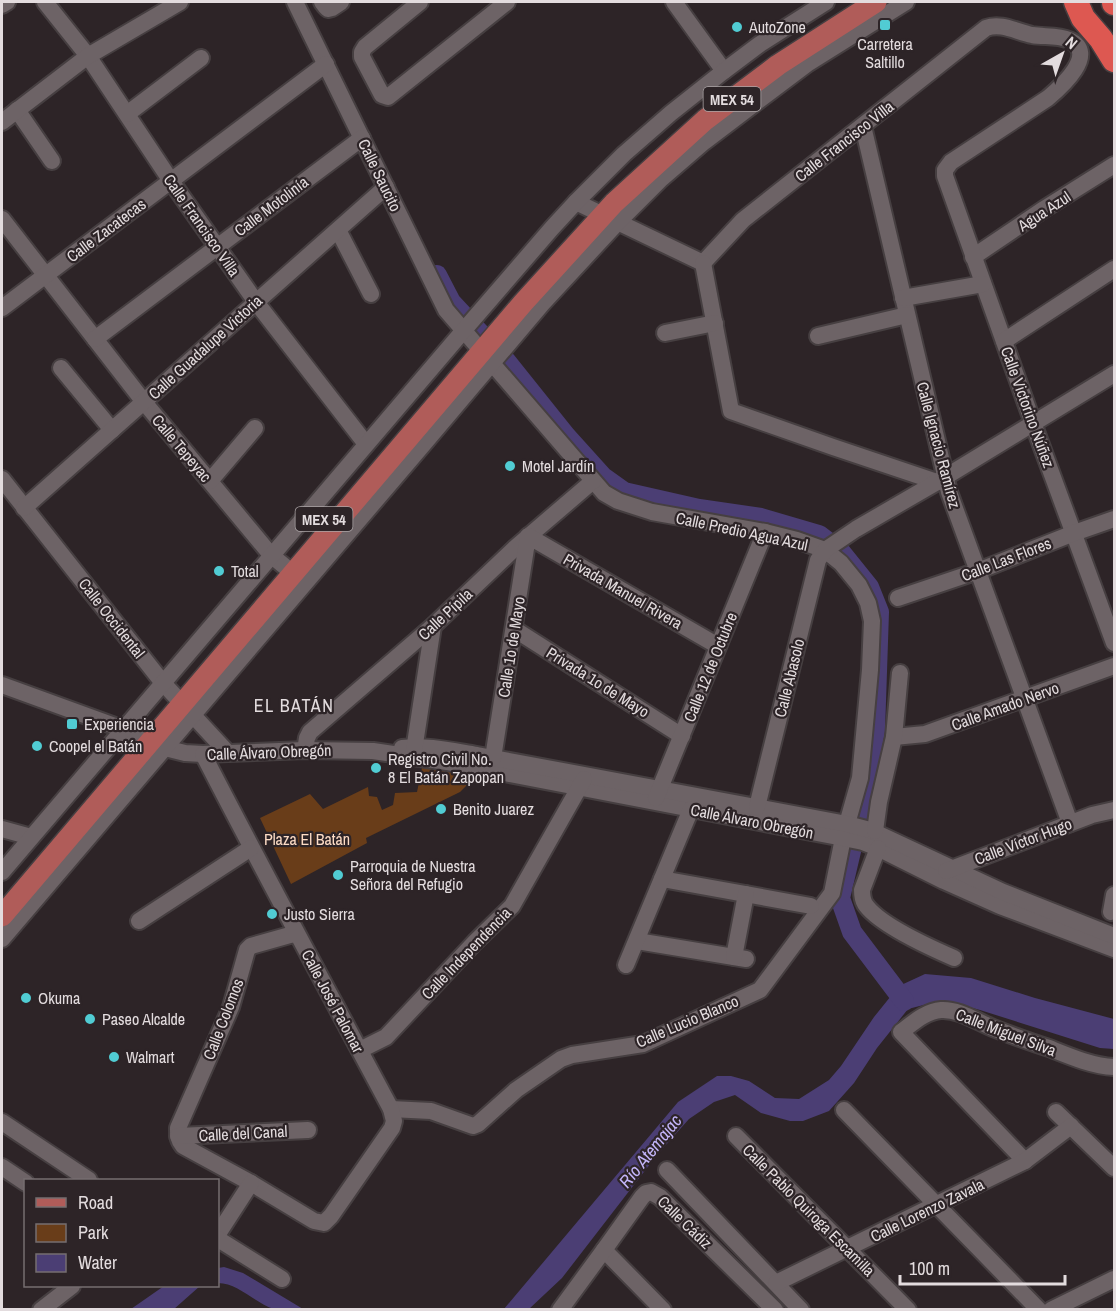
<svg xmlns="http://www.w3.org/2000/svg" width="1116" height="1311" font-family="'Archivo Narrow',sans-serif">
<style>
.green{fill:#693d19}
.water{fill:#4b3e74}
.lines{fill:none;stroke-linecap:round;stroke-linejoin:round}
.river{stroke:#4b3e74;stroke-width:20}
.minor-casing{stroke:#463f41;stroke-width:20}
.major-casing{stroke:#463f41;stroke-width:24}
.highway-casing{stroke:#463f41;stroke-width:27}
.minor{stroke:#6d6366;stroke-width:16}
.major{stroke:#b05c59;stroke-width:21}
.highway{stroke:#dd5851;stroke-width:24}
.poi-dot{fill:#51ccd3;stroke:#2d2427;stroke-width:2}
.labels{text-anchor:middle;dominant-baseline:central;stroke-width:4.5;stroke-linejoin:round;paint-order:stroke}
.shield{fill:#2d2427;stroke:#aca5a7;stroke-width:1.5}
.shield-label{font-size:15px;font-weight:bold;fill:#e3dcde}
.poi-label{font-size:16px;fill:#e3dcde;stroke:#2d2427;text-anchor:start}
.street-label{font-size:16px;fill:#e3dcde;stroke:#2d2427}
.park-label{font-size:16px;fill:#fddcc5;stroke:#2d2427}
.neighbourhood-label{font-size:18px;letter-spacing:1.5px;fill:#e3dcde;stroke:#2d2427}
.water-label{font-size:18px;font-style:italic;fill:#c2b4f8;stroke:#2d2427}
</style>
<rect width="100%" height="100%" fill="#2d2427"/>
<path class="green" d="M422,768l38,1 9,14 -9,9 -94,46 1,5 -76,41 -31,-66 50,-24 13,15 45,-22 1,9 8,1 5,13 11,-5 2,-12 22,-1z"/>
<g class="water">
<path d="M925,974l46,4 64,20 79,21v30l-14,-1 -120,-38 -37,-10 -35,9 -31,39 -23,35 -25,28 -26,10h-13l-29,-8 -26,-18 -21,7 -25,17 -32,36 -95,123 -33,31h-25l174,-207 39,-26h14l18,5 26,17 24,1 30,-19 12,-14 33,-49 25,-31z"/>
<path d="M224,1267l19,6 60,36c-9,1 -20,2 -29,0 -19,-6 -36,-26 -56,-26v-15z"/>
<path d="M164,1286h39h-3l-26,23h-43z"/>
</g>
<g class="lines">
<path class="river" d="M437,275l14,27 55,59 60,75 37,41 21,15 75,17 62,9 58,17 21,16 29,36 10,25 -4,119 -15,82 -20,85 12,34 52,69"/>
<g class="minor-casing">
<g id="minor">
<path d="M45,2l43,54 83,125 85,121 110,142"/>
<path d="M295,2l151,308 158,183 14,8 34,11 113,20 32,8 28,10 16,13 18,22 9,18 4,18 -2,49 -10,108 -17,60 -11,55 -72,97 -117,54 -71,11 -11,4 -45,31 -38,34 -5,2 -42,-15 -40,-2"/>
<path d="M322,2l3,4 3,3 4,-1 9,-6"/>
<path d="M420,2l-55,45 -3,5v5l20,38 6,2 119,-95"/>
<path d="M674,2l50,69"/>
<path d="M2,5l5,-3"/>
<path d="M17,110l35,51"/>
<path d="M127,114l74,-56"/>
<path d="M2,122l86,-66 92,-54"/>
<path d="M863,126l86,366 121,331"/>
<path d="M576,202l127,61"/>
<path d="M2,219l142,183 127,153 30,25"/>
<path d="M338,230l33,64"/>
<path d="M973,257l71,-48 70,-44"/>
<path d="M703,263l40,-43 243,-192c15,-6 31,4 46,7 12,2 26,0 37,5 30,13 -8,47 -21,58l-97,64 -6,8v6l88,247 81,220"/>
<path d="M703,263l28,148 102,36 104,35"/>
<path d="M903,298l80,-14"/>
<path d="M2,308l324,-244"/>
<path d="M665,333l50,-10"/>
<path d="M818,336l89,-21"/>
<path d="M95,339l267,-201"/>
<path d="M1004,341l110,-72"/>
<path d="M61,368l51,62"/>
<path d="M2,479l161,204 64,69"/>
<path d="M210,481l45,-53"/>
<path d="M24,508l362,-321"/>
<path d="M898,598l80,-27 96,-38 40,-14"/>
<path d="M514,629l168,107"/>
<path d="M2,685l121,44 42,19 20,5 18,1 102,-4 68,1 74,11 396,76 20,4 15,6 66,33 56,25 114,43"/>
<path d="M894,737l31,-3 189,-68"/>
<path d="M402,748c25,-3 50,3 75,7l370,69 23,6 133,62 111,44"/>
<path d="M305,750l2,-12 3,-6 123,-106 83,-79 77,-66"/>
<path d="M203,754c61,119 125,237 188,355l3,12 -2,7 -61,88 -7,7 -10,-2 -63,-38 -68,-37c-5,-6 -5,-10 -5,-18l53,-121 16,-57 4,-4 46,-13"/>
<path d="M413,757l20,-131"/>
<path d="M493,758l35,-222 190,110"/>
<path d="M656,798l109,-266"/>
<path d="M757,807l61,-247 7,-10 31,-21 81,-47 177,-108"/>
<path d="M2,829l29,8"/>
<path d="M875,831l4,-29 15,-65 6,-64"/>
<path d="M878,848l-16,42c0,5 0,9 3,14 13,20 66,44 89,54"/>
<path d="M946,871l146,-56 22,-5"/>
<path d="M2,872l462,-542 88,-102 24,-26 48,-48 47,-41 53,-42 36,-27 66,-42"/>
<path d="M662,879l149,27"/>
<path d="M1111,912l3,-17"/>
<path d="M139,921l112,-73"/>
<path d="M2,939l420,-493 120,-142 76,-82 42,-42 44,-38 103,-78 99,-62"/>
<path d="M637,941l109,18"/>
<path d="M734,957l12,-63"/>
<path d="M626,965l65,-156"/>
<path d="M360,1050l26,-13 89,-95 37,-36 72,-127"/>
<path d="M844,1110l195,200"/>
<path d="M1056,1112l58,56"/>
<path d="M2,1122l87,58"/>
<path d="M178,1136l130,-6"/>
<path d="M736,1136l172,174"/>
<path d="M1025,1161l-124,-129c12,-9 25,-21 40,-22 18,-1 35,11 52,18 18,7 37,14 56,20 20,8 43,18 65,19"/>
<path d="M2,1167l24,16"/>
<path d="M667,1170l134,140"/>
<path d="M218,1234l33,-51"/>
<path d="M218,1239l64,40"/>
<path d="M604,1250l59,60"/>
<path d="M776,1283l249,-122 46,-35"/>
<path d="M41,1310l31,-24"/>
<path d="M560,1310l44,-60 38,-53 4,-4 5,-1 9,5 115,113"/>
<path d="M1051,1310l63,-31"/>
</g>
</g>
<g class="major-casing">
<path id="major" d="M2,916l521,-613 91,-100 91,-83 73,-55 98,-63"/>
</g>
<g class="highway-casing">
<g id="highway">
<path d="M1076,2l7,16 18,21 13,21"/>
<path d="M1114,2v1"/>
</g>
</g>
<use href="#minor" class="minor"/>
<use href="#major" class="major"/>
<use href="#highway" class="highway"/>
</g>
<g class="poi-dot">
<rect x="879" y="19" width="12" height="12" rx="3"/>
<circle cx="737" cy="27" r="6"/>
<circle cx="510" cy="466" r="6"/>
<circle cx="219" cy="571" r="6"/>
<rect x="66" y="718" width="12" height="12" rx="3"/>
<circle cx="37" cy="746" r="6"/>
<circle cx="376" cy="768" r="6"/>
<circle cx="441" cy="809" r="6"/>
<circle cx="338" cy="875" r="6"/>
<circle cx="272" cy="914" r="6"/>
<circle cx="26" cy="998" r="6"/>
<circle cx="90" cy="1019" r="6"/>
<circle cx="114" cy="1057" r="6"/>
</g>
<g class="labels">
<g class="shield">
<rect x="703.5" y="87" width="57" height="24" rx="4.5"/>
<rect x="295.5" y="507" width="57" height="24" rx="4.5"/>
</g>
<g class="shield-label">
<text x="732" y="99">MEX 54</text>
<text x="324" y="519">MEX 54</text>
</g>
<g class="poi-label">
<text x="749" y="27">AutoZone</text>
<text x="885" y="44" text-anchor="middle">Carretera<tspan x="885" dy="18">Saltillo</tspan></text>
<text x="522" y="466">Motel Jardín</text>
<text x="231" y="571">Total</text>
<text x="84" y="724">Experiencia</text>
<text x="49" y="746">Coopel el Batán</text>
<text x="388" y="759">Registro Civil No.<tspan x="388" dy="18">8 El Batán Zapopan</tspan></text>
<text x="453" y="809">Benito Juarez</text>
<text x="350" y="866">Parroquia de Nuestra<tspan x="350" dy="18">Señora del Refugio</tspan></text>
<text x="284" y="914">Justo Sierra</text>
<text x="38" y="998">Okuma</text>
<text x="102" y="1019">Paseo Alcalde</text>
<text x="126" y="1057">Walmart</text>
</g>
<g class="street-label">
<text transform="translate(844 141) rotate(-38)">Calle Francisco Villa</text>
<text transform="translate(380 175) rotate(64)">Calle Saucito</text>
<text transform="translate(271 206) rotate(-37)">Calle Motolinía</text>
<text transform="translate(1044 211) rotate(-33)">Agua Azul</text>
<text transform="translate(202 225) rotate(55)">Calle Francisco Villa</text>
<text transform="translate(106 230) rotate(-37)">Calle Zacatecas</text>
<text transform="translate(205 347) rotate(-42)">Calle Guadalupe Victoria</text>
<text transform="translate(1028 407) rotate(70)">Calle Victorino Núñez</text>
<text transform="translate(939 445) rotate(75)">Calle Ignacio Ramírez</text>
<text transform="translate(182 448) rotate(50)">Calle Tepeyac</text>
<text transform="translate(742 531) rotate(12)">Calle Predio Agua Azul</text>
<text transform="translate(1006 559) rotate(-21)">Calle Las Flores</text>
<text transform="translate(623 591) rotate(30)">Privada Manuel Rivera</text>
<text transform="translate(445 614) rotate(-43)">Calle Pípila</text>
<text transform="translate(112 618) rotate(52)">Calle Occidental</text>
<text transform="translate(511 647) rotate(-81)">Calle 1o de Mayo</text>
<text transform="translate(710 667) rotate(-68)">Calle 12 de Octubre</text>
<text transform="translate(789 678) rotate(-76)">Calle Abasolo</text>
<text transform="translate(598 682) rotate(32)">Privada 1o de Mayo</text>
<text transform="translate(1005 706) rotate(-20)">Calle Amado Nervo</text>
<text transform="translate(269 752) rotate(-2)">Calle Álvaro Obregón</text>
<text transform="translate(752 821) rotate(11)">Calle Álvaro Obregón</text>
<text transform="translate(1023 841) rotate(-21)">Calle Víctor Hugo</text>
<text transform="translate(466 953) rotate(-46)">Calle Independencia</text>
<text transform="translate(333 1001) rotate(62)">Calle José Palomar</text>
<text transform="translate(223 1019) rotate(-69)">Calle Colomos</text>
<text transform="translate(687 1021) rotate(-23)">Calle Lucio Blanco</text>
<text transform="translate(1006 1032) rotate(21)">Calle Miguel Silva</text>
<text transform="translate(243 1133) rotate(-3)">Calle del Canal</text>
<text transform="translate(809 1210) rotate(45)">Calle Pablo Quiroga Escamilla</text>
<text transform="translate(927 1210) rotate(-26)">Calle Lorenzo Zavala</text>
<text transform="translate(685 1222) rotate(44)">Calle Cádiz</text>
</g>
<g class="park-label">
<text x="307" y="839">Plaza El Batán</text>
</g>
<g class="neighbourhood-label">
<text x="294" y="705">EL BATÁN</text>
</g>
<g class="water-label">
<text transform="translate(650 1151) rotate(-51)">Río Atemajac</text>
</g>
</g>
<rect width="1116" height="1311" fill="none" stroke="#e3dcde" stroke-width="6"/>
<rect x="24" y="1179" width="195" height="108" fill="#2d2427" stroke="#766e70" stroke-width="1.5"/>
<rect x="36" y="1198" width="30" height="9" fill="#b05c59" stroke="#766e70" stroke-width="1.5"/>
<text x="78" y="1209" font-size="18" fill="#e3dcde">Road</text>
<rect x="36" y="1224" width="30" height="18" fill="#693d19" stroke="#766e70" stroke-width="1.5"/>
<text x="78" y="1239" font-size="18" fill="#e3dcde">Park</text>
<rect x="36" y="1254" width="30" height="18" fill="#4b3e74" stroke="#766e70" stroke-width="1.5"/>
<text x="78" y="1269" font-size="18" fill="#e3dcde">Water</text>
<g transform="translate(1062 54) rotate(40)" stroke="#2d2427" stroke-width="4.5" paint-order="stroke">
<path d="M0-4.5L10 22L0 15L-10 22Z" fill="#e3dcde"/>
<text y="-9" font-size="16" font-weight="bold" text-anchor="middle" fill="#e3dcde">N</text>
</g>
<path d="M900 1275v9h165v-9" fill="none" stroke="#e3dcde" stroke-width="3"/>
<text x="909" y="1275" font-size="18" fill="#e3dcde" stroke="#2d2427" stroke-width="4.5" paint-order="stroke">100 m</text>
</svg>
